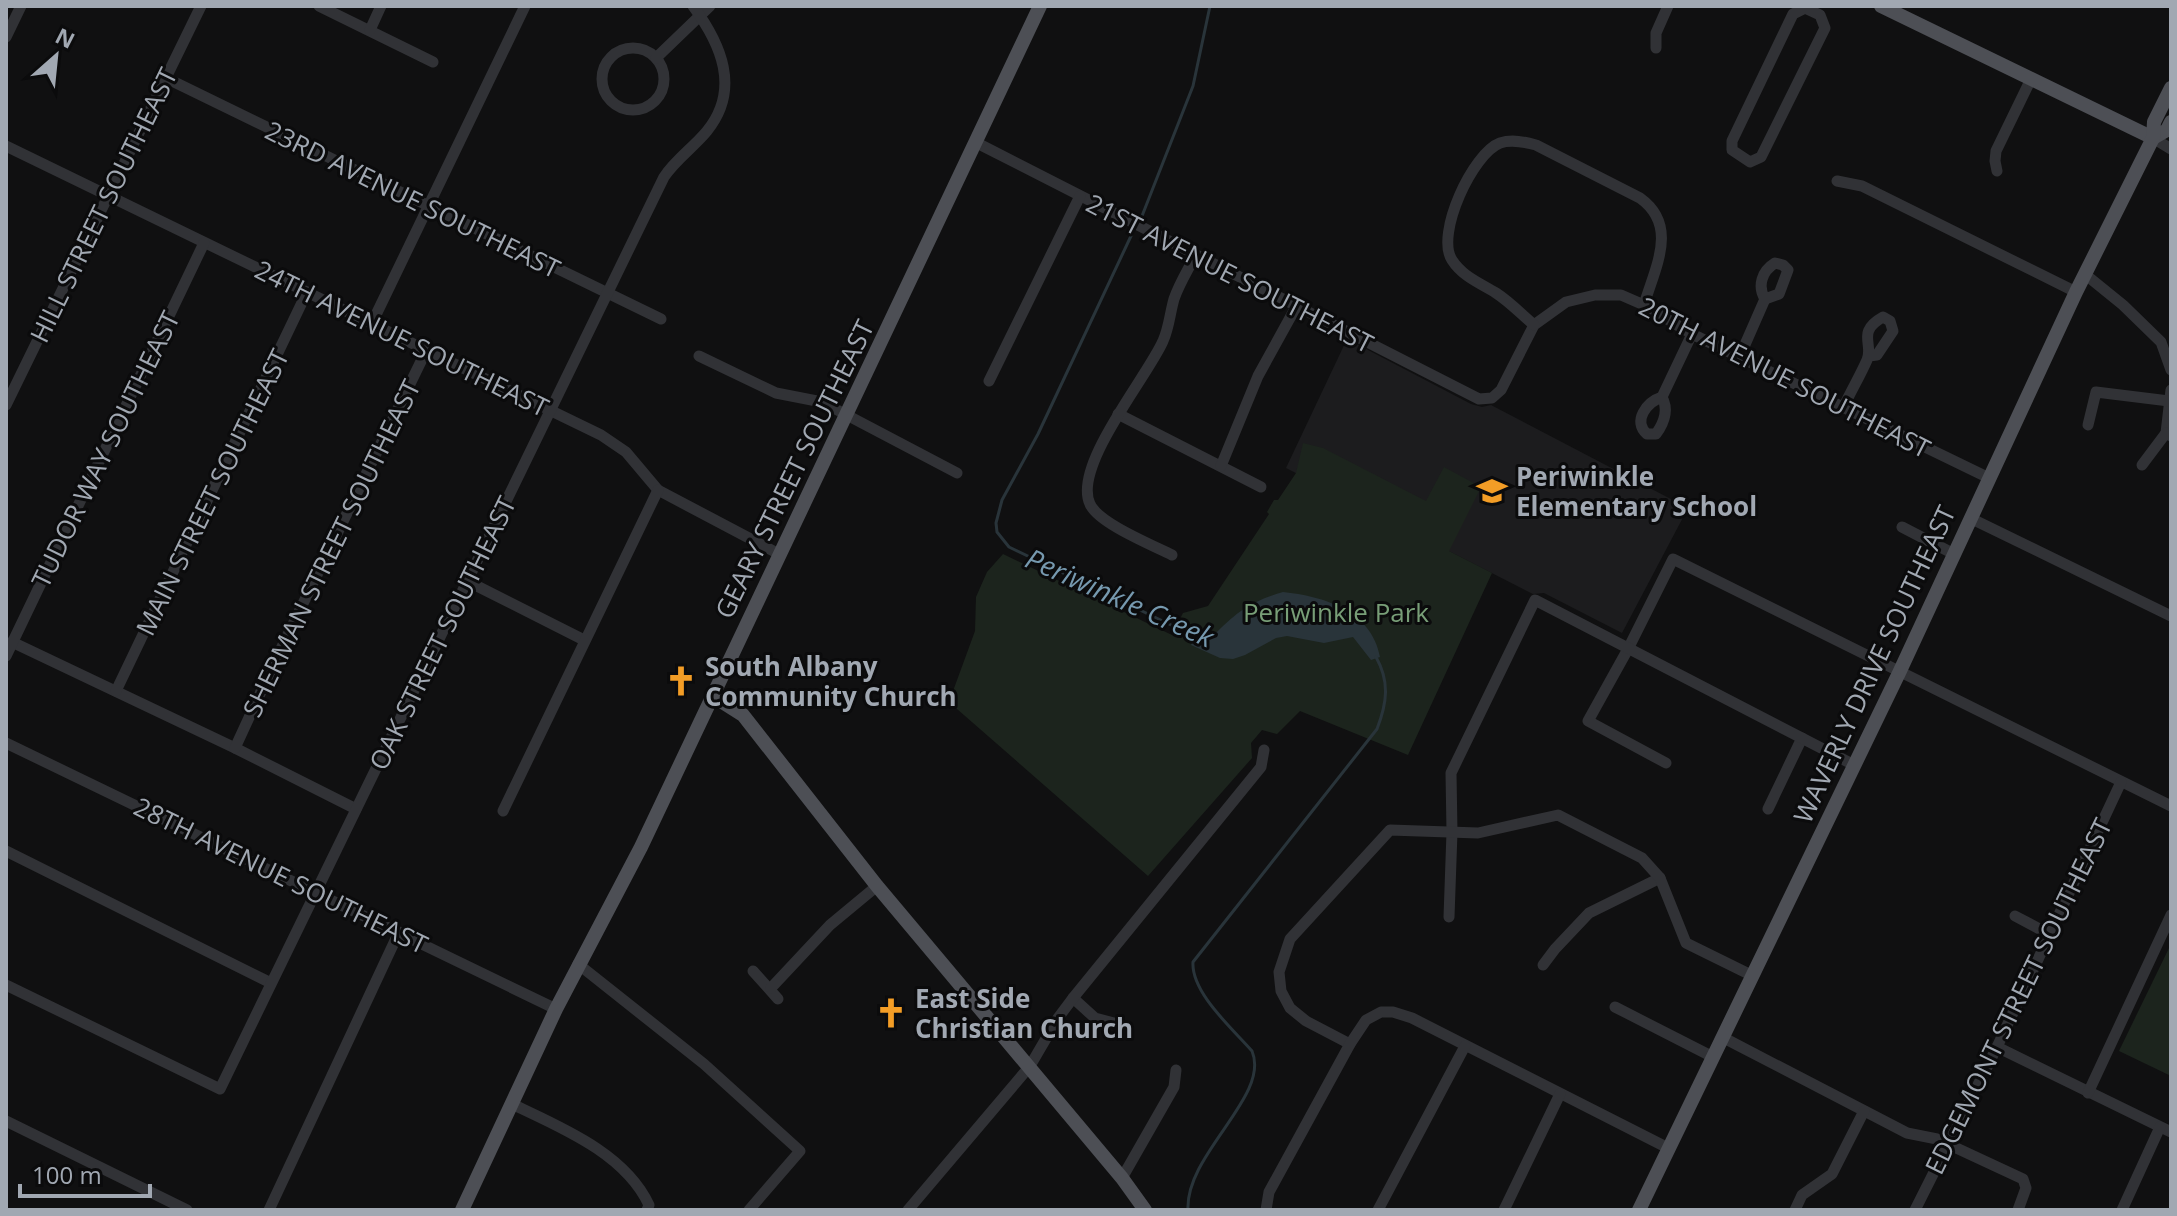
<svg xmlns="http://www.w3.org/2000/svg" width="2177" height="1216" font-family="'Open Sans',sans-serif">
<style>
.built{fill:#1c1c1e}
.green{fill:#1c241d}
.water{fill:#29343a}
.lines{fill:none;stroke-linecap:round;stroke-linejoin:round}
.stream{stroke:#29343a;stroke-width:3}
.minor{stroke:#313236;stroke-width:11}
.major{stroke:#4d4f55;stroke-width:14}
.labels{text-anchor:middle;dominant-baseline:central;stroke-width:6;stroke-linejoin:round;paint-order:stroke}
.street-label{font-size:26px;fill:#a1a8b2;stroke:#0b0b0c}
.poi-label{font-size:26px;font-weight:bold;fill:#a1a8b2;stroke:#0b0b0c;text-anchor:start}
.park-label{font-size:26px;fill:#789e77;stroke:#0b0b0c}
.water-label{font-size:28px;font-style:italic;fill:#7699af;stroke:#0b0b0c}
</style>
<rect width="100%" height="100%" fill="#101011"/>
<path class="built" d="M1347,339l124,65 11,3 9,-2 197,103 -66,125 -78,-40 -11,1 -247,-126z"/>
<g class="green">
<path d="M1303,443l20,5 103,53 18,-34 37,20 -32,64 43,22 -84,182 -108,-44 -23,23 -15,-4 -11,13 1,15 -104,118 -199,-174 26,-71 1,-34 11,-25 16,-18 169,81 11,-22 25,-7 61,-92 -2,-2 7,-12h4l18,-27z"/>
<path d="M2171,944v132l-52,-25z"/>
</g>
<path class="water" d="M1283,592c40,4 89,19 97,65l-9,3 -18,-23 -29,6 -37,-7 -11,2 -31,17 -12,4 -13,-1 -29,-13 8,-16 8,4 10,-1c22,-22 36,-31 66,-40z"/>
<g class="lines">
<g class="stream">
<path d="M1142,216l51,-130 17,-80"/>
<path d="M1131,236l-93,198 -36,66 -6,23 1,9 12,15 189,91"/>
<path d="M1188,1210c-3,-56 83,-114 64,-159 -19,-22 -61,-58 -59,-89l184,-233c10,-26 13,-47 -1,-72"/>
</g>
<g class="minor">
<path d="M319,6l114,56"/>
<path d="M1805,8l15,7 5,13 -64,129 -11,5 -18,-12v-9l61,-127z"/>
<path d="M370,30l11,-24"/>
<path d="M6,37l15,-31"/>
<path d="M1656,48v-15l12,-27"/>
<circle cx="633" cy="79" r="31"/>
<path d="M656,58l54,-52"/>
<path d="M166,78l495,241"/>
<path d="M2153,138l18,11"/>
<path d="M977,143l502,256 13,-1 9,-8 33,-65 32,-23 29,-7h26l23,10 48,29 297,144"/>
<path d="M6,146l595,289 25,17 32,38 121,64"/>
<path d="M1997,171l-2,-10 1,-10 35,-72"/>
<path d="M1837,181l25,5 214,106"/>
<path d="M2086,275l37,30 38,37 10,28"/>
<path d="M372,323l153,-317"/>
<path d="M1534,325c-13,-11 -24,-23 -38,-32 -16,-10 -33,-16 -44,-33 -17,-26 21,-107 48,-117 12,-4 25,-1 36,2l104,53c39,28 15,69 4,107"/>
<path d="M699,356l77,37 46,9 135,71"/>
<path d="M1740,356l25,-57c-8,-13 -3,-28 10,-36l8,2 5,5 -9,24 -14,5"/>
<path d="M989,381l91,-185"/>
<path d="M2171,390l-5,43 5,3"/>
<path d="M1662,397c7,13 2,26 -6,37h-9c-15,-13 0,-32 15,-37l30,-63"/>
<path d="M6,405l195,-399"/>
<path d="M1844,406c7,-15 16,-30 23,-46 7,-16 -11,-28 16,-43l7,4 3,10 -16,24 -8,1"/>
<path d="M1118,414l143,73"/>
<path d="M2088,425l8,-33 73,9"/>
<path d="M2142,465l24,-32"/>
<path d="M1221,466l37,-90 38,-69"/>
<path d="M1970,518l201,98"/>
<path d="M1902,527l52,27"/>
<path d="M1172,555c-20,-10 -74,-32 -82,-51 -18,-38 58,-128 73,-163 6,-13 7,-28 11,-42 5,-15 14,-29 21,-43"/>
<path d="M467,581l117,59"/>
<path d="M12,642l223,106 121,61"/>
<path d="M6,656l198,-413"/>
<path d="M116,691l191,-399"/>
<path d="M6,743l550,266"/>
<path d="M235,748l41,-89 151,-310"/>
<path d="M1666,763l-78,-42 40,-72 45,-90 498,247"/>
<path d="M1768,809l34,-71"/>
<path d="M503,811l155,-321"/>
<path d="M6,851l265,132"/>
<path d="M2015,916l34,18"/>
<path d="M1449,917l3,-85 -1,-59 84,-173 319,165"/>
<path d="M578,964l126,100 96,87 -51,59"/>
<path d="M1543,965l12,-16 34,-36 71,-35"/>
<path d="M753,971l25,28"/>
<path d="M6,985l214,104 444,-912c12,-18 29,-29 43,-46 34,-42 14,-87 -14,-125"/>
<path d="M771,988l59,-63 47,-39"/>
<path d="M1073,998l22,20 19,5"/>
<path d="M1615,1007l98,50"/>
<path d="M1722,1037l185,96 30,6 86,40 3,9 -8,22"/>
<path d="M1350,1044l-44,-23 -16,-13 -9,-17 -2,-19 11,-33 100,-109 88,3 80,-18 84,43 18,20 26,65 67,33"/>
<path d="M1997,1047l174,85"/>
<path d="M2088,1093l83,-178"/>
<path d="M512,1104c48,23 113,49 137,101l-2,5"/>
<path d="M6,1121l181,89"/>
<path d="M1122,1178l52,-91 2,-17"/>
<path d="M269,1210l130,-278"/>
<path d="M908,1210l122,-144 28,-48 15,-20 188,-231 3,-17"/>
<path d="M1266,1210l3,-18 81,-148 16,-24 15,-8h12l19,6 256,130"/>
<path d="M1378,1210l87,-164"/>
<path d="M1504,1210l56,-116"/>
<path d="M1795,1210l7,-15 30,-21 32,-63"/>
<path d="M1915,1210l82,-163 124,-265"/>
<path d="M2122,1210l38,-83"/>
</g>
<g class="major">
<path d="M1881,6l272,132"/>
<path d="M2153,138l14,-8 4,-8"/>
<path d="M713,696l30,19 134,171 245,292 23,32"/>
<path d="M462,1210l94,-201 85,-162 399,-841"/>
<path d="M1639,1210l260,-537 177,-381 77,-154 1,-16 17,-34"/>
</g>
</g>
<defs>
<g id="school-bare" transform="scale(2.4)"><path d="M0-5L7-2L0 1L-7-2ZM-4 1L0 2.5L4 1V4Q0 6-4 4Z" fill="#f39d26" stroke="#0b0b0c" stroke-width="2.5" paint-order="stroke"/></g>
<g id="church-bare" transform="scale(2.4)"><path d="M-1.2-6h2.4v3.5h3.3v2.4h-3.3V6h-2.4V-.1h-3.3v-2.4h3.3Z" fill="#f39d26" stroke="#0b0b0c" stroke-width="2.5" paint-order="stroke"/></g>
</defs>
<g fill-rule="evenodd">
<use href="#school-bare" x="1492" y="491"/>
<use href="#church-bare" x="681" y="681"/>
<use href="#church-bare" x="891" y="1013"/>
</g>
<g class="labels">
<g class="street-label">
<text transform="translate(413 199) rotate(26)">23RD AVENUE SOUTHEAST</text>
<text transform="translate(103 205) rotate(-64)">HILL STREET SOUTHEAST</text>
<text transform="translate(1230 273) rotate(27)">21ST AVENUE SOUTHEAST</text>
<text transform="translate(402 338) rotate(26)">24TH AVENUE SOUTHEAST</text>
<text transform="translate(1785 377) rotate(27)">20TH AVENUE SOUTHEAST</text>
<text transform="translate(105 449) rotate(-64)">TUDOR WAY SOUTHEAST</text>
<text transform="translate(794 469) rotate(-64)">GEARY STREET SOUTHEAST</text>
<text transform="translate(212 492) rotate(-64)">MAIN STREET SOUTHEAST</text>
<text transform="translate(331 548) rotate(-64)">SHERMAN STREET SOUTHEAST</text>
<text transform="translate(442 633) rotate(-64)">OAK STREET SOUTHEAST</text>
<text transform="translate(1874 664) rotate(-65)">WAVERLY DRIVE SOUTHEAST</text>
<text transform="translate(281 875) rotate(26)">28TH AVENUE SOUTHEAST</text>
<text transform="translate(2018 996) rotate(-64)">EDGEMONT STREET SOUTHEAST</text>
</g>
<g class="poi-label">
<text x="1516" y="476">Periwinkle<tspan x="1516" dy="30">Elementary School</tspan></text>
<text x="705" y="666">South Albany<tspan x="705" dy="30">Community Church</tspan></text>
<text x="915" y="998">East Side<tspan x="915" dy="30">Christian Church</tspan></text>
</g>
<g class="park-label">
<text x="1336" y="612">Periwinkle Park</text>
</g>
<g class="water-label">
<text transform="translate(1120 597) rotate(24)">Periwinkle Creek</text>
</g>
</g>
<rect width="2177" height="1216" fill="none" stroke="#a1a8b2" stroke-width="16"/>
<g transform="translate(56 56) rotate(27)" stroke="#0b0b0c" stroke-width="6" paint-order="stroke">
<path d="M0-6L14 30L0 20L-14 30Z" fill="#a1a8b2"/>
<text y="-12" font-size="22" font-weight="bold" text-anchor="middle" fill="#a1a8b2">N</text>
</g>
<path d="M20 1184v12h130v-12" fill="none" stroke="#a1a8b2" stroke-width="4"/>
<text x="32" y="1184" font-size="24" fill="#a1a8b2" stroke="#0b0b0c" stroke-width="6" paint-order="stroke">100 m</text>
</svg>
